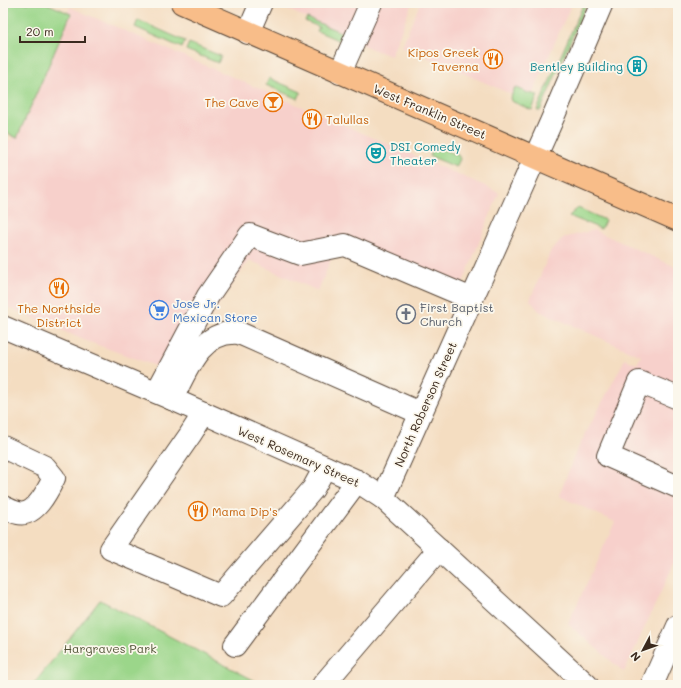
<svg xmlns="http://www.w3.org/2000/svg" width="681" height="688" font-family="Mali,sans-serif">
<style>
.built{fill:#f7d0cb}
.green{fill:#9bd68a;stroke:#6b8054}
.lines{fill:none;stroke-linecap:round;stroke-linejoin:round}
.minor-casing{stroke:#574536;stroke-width:24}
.major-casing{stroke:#574536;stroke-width:24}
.minor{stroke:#fff;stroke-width:22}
.major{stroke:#f8bd89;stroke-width:22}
.labels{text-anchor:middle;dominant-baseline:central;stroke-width:3.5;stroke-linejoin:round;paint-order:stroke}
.food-label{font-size:12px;fill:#c56008;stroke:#fbf7ec;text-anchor:end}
.culture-label{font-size:12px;fill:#0d838f;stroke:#fbf7ec;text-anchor:end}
.street-label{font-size:12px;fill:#3b2a1e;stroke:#fbf7ec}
.shop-label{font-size:12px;fill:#366cbe;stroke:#fbf7ec;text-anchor:start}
.worship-label{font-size:12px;fill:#5b616d;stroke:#fbf7ec;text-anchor:start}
.park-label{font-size:12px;fill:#535539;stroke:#fbf7ec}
</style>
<rect width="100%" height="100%" fill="#fbf7ec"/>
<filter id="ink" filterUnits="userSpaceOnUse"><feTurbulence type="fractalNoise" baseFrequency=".025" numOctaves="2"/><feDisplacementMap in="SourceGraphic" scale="8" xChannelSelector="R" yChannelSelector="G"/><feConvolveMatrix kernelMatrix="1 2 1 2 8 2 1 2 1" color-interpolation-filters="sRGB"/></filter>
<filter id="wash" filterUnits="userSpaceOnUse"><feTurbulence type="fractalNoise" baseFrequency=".012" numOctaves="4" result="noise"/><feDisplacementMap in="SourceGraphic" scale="16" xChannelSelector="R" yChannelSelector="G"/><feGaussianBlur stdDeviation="0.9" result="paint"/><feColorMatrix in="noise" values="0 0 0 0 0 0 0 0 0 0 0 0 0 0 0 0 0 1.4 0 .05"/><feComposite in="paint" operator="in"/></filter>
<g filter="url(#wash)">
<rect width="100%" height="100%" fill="#f4ddc1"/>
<g class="built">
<path d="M274,3h138l-21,53 -19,-7z"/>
<path d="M420,3h152l-43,99 -127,-56z"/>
<path d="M70,7l415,179 14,7 -39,97 -121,-50 -21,51 -69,-31 -77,112 -88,-32 -81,-35v-168l9,4z"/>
<path d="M594,230l84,38v287l-54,117 -56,-48 47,-102 -56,-26 16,-42 50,-95 12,5 4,-8 -102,-45 -9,-11 21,-50 12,-12z"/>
</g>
<g class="green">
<path d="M3,3h43l25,11 -54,124 -14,-7z"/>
<path d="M584,3h3l-46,106 -1,2 -3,-1z"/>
<path d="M307,18l38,16 -3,6 -2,1 -23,-10 2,-4 -14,-6z"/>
<path d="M138,20l47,21 -3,7 -47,-21z"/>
<path d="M189,43l32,13 -3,7 -32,-13z"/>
<path d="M269,78l32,14 -3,7 -32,-14z"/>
<path d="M515,87l13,6 10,2 -6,15 -21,-9 -1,-4h1z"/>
<path d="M437,147l21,8 2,4 -4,8 -26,-11 3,-6z"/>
<path d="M578,208l27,12 -4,9 -32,-13z"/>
<path d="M100,600l163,85h-230z"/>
</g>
</g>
<g filter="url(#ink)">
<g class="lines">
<g class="minor-casing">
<g id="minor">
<path d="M248,33l13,-30"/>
<path d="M340,73l31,-70"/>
<path d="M3,327l169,72 185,82 26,17 204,187"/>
<path d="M157,392l51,-96 42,-61 50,19 45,-9 127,54"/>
<path d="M678,398l-39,-16 -31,74 70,31"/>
<path d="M172,399c14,-28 29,-70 67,-66l181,80"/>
<path d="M204,413l-14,22 -79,114 110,47 92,-107 12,-22"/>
<path d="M3,447l42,20 9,11c-6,12 -19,39 -36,35 -5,-1 -10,-4 -15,-6"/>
<path d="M383,498l168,-376 51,-119"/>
<path d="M235,645l122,-164"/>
<path d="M323,685l116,-136"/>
<path d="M652,685l26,-59"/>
</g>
</g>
<g class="major-casing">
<path id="major" d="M182,3l496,217"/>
</g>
<use href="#minor" class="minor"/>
<use href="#major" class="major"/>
</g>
</g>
<defs>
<g id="restaurant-ring" transform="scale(1)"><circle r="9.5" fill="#fbf7ec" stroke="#e8710a" stroke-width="1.5"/><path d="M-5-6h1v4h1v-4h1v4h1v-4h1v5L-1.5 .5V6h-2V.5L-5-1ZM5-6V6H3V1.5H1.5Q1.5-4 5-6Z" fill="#e8710a"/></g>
<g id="building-ring" transform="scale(1)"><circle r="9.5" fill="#fbf7ec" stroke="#0f9aa8" stroke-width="1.5"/><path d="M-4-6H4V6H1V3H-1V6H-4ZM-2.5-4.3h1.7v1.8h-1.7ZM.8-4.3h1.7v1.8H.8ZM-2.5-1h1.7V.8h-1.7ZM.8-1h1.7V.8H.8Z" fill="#0f9aa8"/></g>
<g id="bar-ring" transform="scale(1)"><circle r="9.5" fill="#fbf7ec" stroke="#e8710a" stroke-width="1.5"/><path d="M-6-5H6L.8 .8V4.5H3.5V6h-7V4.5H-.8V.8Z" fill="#e8710a"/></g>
<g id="theatre-ring" transform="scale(1)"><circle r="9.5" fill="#fbf7ec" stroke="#0f9aa8" stroke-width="1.5"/><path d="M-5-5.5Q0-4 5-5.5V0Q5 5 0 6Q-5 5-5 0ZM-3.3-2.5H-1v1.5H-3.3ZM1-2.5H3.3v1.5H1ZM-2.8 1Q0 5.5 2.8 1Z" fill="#0f9aa8"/></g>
<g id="supermarket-ring" transform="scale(1)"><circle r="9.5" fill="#fbf7ec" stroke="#3f7fe0" stroke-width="1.5"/><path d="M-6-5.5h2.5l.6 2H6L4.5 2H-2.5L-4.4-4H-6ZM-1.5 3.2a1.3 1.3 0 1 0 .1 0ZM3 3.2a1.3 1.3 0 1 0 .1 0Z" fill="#3f7fe0"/></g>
<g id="church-ring" transform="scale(1)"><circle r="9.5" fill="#fbf7ec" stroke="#6b7280" stroke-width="1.5"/><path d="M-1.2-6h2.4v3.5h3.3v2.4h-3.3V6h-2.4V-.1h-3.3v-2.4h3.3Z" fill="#6b7280"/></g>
</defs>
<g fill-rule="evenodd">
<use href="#restaurant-ring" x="493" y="59"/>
<use href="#building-ring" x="637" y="66"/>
<use href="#bar-ring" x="273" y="102"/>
<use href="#restaurant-ring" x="312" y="119"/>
<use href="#theatre-ring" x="376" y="153"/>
<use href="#restaurant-ring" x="59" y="288"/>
<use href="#supermarket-ring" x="159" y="310"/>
<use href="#church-ring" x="406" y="314"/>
<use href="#restaurant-ring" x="198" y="511"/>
</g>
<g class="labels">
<g class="food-label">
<text x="479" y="52">Kipos Greek<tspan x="479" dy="14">Taverna</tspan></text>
<text x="259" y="102">The Cave</text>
<text x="326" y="119" text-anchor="start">Talullas</text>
<text x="59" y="308" text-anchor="middle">The Northside<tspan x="59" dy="14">District</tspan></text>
<text x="212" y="511" text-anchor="start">Mama Dip's</text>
</g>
<g class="culture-label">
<text x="623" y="66">Bentley Building</text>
<text x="390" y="146" text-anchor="start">DSI Comedy<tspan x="390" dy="14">Theater</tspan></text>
</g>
<g class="street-label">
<text transform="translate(430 111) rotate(23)">West Franklin Street</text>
<text transform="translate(425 404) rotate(-66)">North Roberson Street</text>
<text transform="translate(299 456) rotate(24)">West Rosemary Street</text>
</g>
<g class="shop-label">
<text x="173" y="303">Jose Jr.<tspan x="173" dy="14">Mexican Store</tspan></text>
</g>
<g class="worship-label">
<text x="420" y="307">First Baptist<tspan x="420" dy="14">Church</tspan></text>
</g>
<g class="park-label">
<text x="110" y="648">Hargraves Park</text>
</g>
</g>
<rect width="681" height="688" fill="none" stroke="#fbf7ec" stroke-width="16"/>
<g transform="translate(643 650) rotate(229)" stroke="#fbf7ec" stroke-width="3" paint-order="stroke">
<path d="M0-3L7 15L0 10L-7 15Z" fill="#3b2a1e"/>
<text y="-6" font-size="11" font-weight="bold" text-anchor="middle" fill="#3b2a1e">N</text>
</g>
<path d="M20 36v6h65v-6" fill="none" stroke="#3b2a1e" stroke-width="2"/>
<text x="26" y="36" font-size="12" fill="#3b2a1e" stroke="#fbf7ec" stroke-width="3" paint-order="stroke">20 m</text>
</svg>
